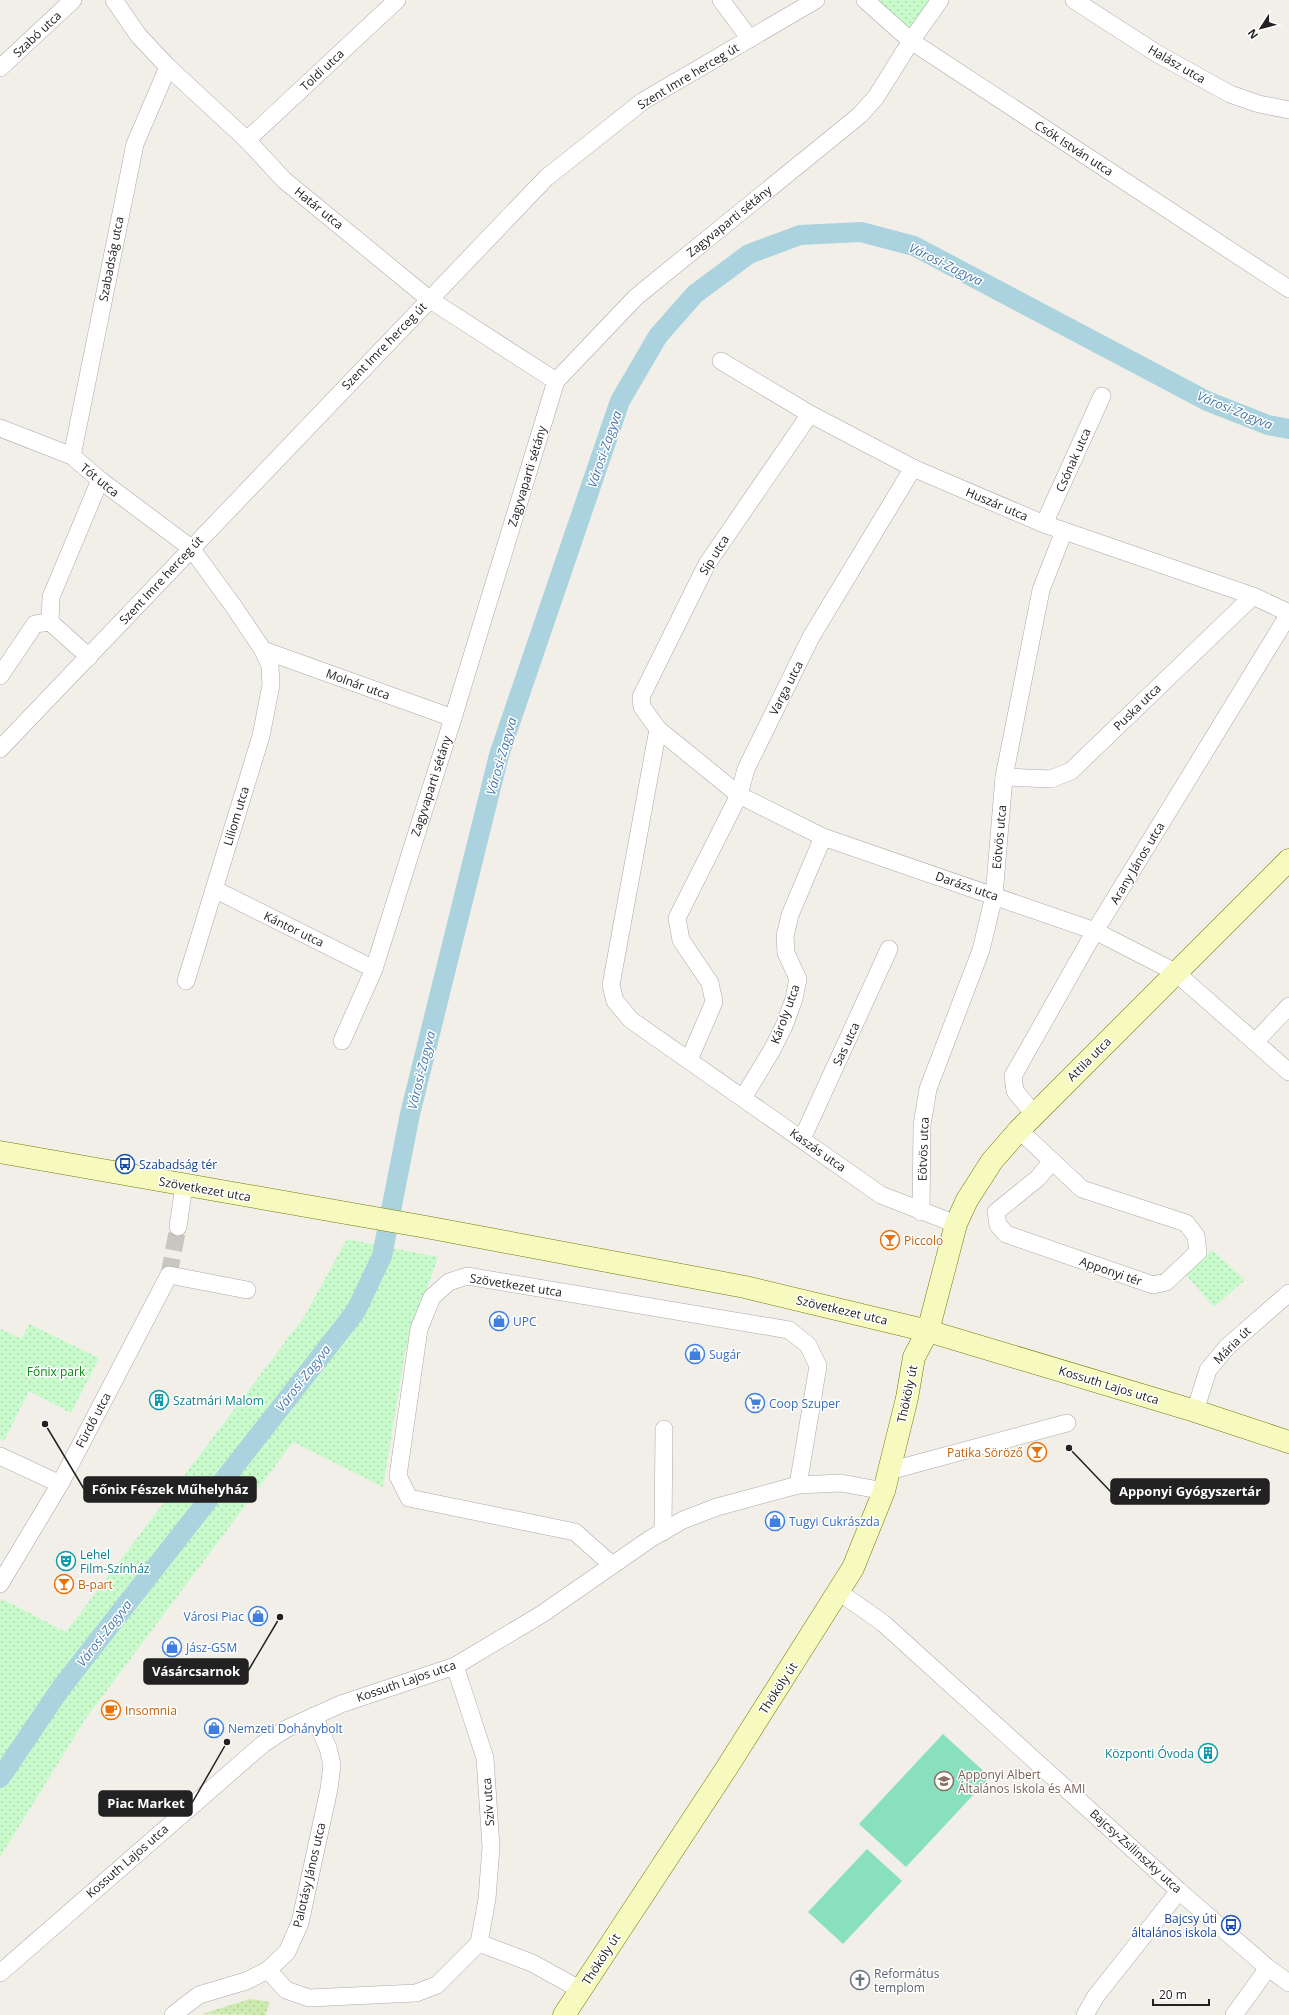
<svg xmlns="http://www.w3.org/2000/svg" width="1289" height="2015" font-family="'Open Sans',sans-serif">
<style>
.grass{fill:url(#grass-dots)}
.park{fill:url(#park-dots)}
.pitch{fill:#88e0be}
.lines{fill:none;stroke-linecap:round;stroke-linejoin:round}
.canal{stroke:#aad3df;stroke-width:20}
.street-tunnel{stroke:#c8c6c1;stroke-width:17;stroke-dasharray:17 8;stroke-linecap:butt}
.street-casing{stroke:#a9a9a9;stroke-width:18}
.secondary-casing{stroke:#707d05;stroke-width:23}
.street{stroke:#fff;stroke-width:17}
.secondary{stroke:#f7fabf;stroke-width:22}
.labels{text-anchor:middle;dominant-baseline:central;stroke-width:3;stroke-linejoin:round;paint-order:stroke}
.street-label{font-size:12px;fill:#222;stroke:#fff}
.transit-label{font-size:12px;fill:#164399;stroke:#fff;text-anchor:start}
.food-label{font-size:12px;fill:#c56008;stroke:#fff;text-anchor:start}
.shop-label{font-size:12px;fill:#366cbe;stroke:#fff;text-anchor:start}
.park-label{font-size:12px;fill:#0c8416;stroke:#fff}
.culture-label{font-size:12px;fill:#0d838f;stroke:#fff;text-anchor:start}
.education-label{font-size:12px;fill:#785e54;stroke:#fff;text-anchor:start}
.worship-label{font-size:12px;fill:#5b616d;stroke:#fff;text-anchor:start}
.water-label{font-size:13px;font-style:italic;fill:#4a7aab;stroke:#fff}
.leader{fill:none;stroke:#222;stroke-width:1.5}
.callout-dot{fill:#222;stroke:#fff;stroke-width:1.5}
.callout{fill:#222;stroke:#222;stroke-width:1.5}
.callout-label{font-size:13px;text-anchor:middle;font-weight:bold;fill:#fff}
</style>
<defs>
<pattern id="grass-dots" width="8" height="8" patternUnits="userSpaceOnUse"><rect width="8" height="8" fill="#cdebb0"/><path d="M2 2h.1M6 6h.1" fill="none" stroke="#b0c997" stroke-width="1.8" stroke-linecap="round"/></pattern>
<pattern id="park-dots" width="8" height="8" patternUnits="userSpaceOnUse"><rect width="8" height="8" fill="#c8facc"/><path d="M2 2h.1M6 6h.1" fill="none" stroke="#acd6af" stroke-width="1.8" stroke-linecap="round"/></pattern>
</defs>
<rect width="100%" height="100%" fill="#f2efe9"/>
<path class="grass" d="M250,1999l20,3 -5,13 -63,-1z"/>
<g class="park">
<path d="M865,0h75l-29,41z"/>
<path d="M347,1239l91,18 -33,95 -22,135 -90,-45 -207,276 -86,139v-254l2,-4 64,33 238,-315z"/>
<path d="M1212,1250l33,30 -31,27 -28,-32z"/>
<path d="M29,1324l70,34 -28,55 -42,-22 -25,50 -4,-2v-106l1,-4 21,10z"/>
</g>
<g class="pitch">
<path d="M943,1734l47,43 -84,90 -47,-43z"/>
<path d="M867,1849l35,32 -59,63 -35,-32z"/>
</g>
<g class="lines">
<path class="canal" d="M0,1778l61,-90 295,-377 26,-55 28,-142 89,-359 121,-354 38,-65 37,-42 54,-40 51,-19 61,-3 53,14 293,155 61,24 21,4"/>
<path class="street-tunnel" d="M169,1275l9,-48"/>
<g class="street-casing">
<g id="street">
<path d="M114,0l24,35 30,32 79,73 37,40 145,119 127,82"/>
<path d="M721,0l29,39"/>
<path d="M865,0l46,41 378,248"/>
<path d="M1074,0l82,53 74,41 29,10 30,6"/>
<path d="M0,68l73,-68"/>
<path d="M247,140l150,-140"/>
<path d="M721,361l89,53 103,54 131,56 209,72 36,17"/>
<path d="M810,414l-103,150 -66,133 1,10 16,22 81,66 84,42 272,94 80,41 114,100"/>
<path d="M0,428l72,28 28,24 91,68 43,59 29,43 7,16 1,19 -10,51 -75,245"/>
<path d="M72,456l63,-312 33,-77"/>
<path d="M1044,524l58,-128"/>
<path d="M50,622l1,-25 49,-117"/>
<path d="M263,650l190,68"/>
<path d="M0,676l35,-52 15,-2 39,35"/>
<path d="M658,729l-47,256 4,16 16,19 250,175 75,29"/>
<path d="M0,749l546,-571 97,-77 173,-101"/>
<path d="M1004,777l47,2 20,-8 182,-175"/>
<path d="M214,889l160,80"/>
<path d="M342,1041l32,-72 79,-251 103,-337 80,-84 224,-182 16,-18 35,-56 29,-41"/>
<path d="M1255,1042l34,-36"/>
<path d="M689,1060l25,-58 -4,-19 -29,-43 -4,-22 62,-123 7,-26 65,-132 102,-169"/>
<path d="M743,1098l29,-48 12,-24 10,-27 4,-20 -12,-26 -1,-17 5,-21 33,-78"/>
<path d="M1034,1114l-19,-23 -2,-15 82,-145 194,-317"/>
<path d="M1019,1130l63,59 104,34 10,13 2,16 -32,30 -13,3 -147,-51 -8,-9 -2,-13 42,-34 14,-17"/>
<path d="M802,1139l87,-190"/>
<path d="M921,1212l1,-87 6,-36 53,-139 13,-54 10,-119 37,-187 23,-59"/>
<path d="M178,1227l6,-42"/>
<path d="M1195,1411l13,-41 19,-23 62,-54"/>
<path d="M0,1456l60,28"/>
<path d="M889,1471l178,-48"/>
<path d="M663,1532l1,-103"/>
<path d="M612,1565l-37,-33 -166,-34 -11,-22 21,-147 13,-32 17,-15 18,-6 322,54 19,15 10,21 -20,119"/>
<path d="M0,1584l60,-100 109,-209 78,15"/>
<path d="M839,1592l44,31 296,268 89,77 21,15"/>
<path d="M479,1943l53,20 49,27"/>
<path d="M268,1970l18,20 23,8 107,-5 21,-8 42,-42 8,-44 4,-52 -6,-89 -30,-92"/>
<path d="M0,1973l263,-229 23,-15 55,-25 114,-38 87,-52 108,-75 33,-19 34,-13 81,-22 43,-2 43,8"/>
<path d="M173,2015l26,-20 47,-14 22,-11 19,-18 13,-29 29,-134 3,-24 -4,-17 -14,-32"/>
<path d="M1085,2015l11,-19 83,-105"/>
<path d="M1234,2015l34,-47"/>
</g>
</g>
<g class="secondary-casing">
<g id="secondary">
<path d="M0,1152l426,75 319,60 183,44 267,80 94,31"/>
<path d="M564,2015l162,-246 127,-201 31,-77 23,-93 7,-41 14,-26 28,-107 11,-24 25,-39 27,-31 270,-270"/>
</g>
</g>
<use href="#street" class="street"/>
<use href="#secondary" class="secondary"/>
</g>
<defs>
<g id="bus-ring" transform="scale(1)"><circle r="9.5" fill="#fff" stroke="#1a4fb4" stroke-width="1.5"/><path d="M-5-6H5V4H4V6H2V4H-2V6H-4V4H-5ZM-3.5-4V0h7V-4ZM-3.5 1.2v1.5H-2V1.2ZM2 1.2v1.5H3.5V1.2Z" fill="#1a4fb4"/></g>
<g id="bar-ring" transform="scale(1)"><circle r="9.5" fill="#fff" stroke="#e8710a" stroke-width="1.5"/><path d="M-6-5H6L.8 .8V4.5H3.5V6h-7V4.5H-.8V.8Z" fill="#e8710a"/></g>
<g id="shop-ring" transform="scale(1)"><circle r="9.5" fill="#fff" stroke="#3f7fe0" stroke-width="1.5"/><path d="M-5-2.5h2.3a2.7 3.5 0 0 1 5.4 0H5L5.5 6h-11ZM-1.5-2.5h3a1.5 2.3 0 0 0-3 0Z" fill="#3f7fe0"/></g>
<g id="building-ring" transform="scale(1)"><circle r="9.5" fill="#fff" stroke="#0f9aa8" stroke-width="1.5"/><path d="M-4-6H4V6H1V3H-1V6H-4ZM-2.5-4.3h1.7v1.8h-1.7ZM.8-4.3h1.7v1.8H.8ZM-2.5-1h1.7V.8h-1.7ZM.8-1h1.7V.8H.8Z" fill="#0f9aa8"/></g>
<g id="supermarket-ring" transform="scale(1)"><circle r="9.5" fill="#fff" stroke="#3f7fe0" stroke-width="1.5"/><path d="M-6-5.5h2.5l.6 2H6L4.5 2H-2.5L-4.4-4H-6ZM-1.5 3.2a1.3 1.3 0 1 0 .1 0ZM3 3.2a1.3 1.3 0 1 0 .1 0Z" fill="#3f7fe0"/></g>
<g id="theatre-ring" transform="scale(1)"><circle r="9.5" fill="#fff" stroke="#0f9aa8" stroke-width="1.5"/><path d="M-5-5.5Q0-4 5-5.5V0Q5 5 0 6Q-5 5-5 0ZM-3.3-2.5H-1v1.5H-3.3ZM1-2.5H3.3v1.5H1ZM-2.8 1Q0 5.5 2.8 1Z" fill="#0f9aa8"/></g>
<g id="cafe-ring" transform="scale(1)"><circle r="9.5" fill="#fff" stroke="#e8710a" stroke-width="1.5"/><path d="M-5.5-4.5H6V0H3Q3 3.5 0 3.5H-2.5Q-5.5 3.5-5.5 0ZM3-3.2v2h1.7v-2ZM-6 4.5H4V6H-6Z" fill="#e8710a"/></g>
<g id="school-ring" transform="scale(1)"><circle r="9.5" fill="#fff" stroke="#8d6e63" stroke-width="1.5"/><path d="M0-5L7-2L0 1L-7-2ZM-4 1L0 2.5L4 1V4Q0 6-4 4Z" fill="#8d6e63"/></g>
<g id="church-ring" transform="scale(1)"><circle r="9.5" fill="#fff" stroke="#6b7280" stroke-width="1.5"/><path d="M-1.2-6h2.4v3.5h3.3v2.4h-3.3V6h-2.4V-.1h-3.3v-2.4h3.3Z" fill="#6b7280"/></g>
</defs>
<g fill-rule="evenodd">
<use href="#bus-ring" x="125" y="1164"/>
<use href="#bar-ring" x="890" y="1240"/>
<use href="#shop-ring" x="499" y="1321"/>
<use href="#shop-ring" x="695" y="1354"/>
<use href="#building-ring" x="159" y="1400"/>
<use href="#supermarket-ring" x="755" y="1403"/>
<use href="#bar-ring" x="1037" y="1452"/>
<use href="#shop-ring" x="775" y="1521"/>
<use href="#theatre-ring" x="66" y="1561"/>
<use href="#bar-ring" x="64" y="1584"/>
<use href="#shop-ring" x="258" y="1616"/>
<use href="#shop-ring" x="172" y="1647"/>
<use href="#cafe-ring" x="111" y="1710"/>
<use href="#shop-ring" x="214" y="1728"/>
<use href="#building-ring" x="1208" y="1753"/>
<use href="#school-ring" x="944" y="1781"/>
<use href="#bus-ring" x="1231" y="1925"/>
<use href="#church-ring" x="860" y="1980"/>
</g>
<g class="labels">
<g class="street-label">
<text transform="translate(37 34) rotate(-43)">Szabó utca</text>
<text transform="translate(1177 64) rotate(30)">Halász utca</text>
<text transform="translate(322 70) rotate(-43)">Toldi utca</text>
<text transform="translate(688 76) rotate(-31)">Szent Imre herceg út</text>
<text transform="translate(1074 148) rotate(33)">Csók István utca</text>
<text transform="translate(319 208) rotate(39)">Határ utca</text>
<text transform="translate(729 221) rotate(-39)">Zagyvaparti sétány</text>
<text transform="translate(111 259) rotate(-79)">Szabadság utca</text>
<text transform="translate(384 346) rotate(-46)">Szent Imre herceg út</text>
<text transform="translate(1073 460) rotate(-66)">Csónak utca</text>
<text transform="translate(527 476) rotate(-73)">Zagyvaparti sétány</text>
<text transform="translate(100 480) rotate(39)">Tót utca</text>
<text transform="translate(997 504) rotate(23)">Huszár utca</text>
<text transform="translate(714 555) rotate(-58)">Síp utca</text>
<text transform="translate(161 580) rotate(-47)">Szent Imre herceg út</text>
<text transform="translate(358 684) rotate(20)">Molnár utca</text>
<text transform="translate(786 688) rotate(-63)">Varga utca</text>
<text transform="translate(1137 707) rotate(-44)">Puska utca</text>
<text transform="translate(431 786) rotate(-72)">Zagyvaparti sétány</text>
<text transform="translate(236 816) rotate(-73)">Liliom utca</text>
<text transform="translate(999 837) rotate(-85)">Eötvös utca</text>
<text transform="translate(1137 863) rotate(-59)">Arany János utca</text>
<text transform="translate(967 886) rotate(19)">Darázs utca</text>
<text transform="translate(294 929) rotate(26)">Kántor utca</text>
<text transform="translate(785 1014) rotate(-70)">Károly utca</text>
<text transform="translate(846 1044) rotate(-65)">Sas utca</text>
<text transform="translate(1089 1059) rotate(-45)">Attila utca</text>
<text transform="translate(923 1149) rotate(-88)">Eötvös utca</text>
<text transform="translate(818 1150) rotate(35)">Kaszás utca</text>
<text transform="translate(205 1189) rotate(10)">Szövetkezet utca</text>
<text transform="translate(1111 1271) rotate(19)">Apponyi tér</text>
<text transform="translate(516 1285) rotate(9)">Szövetkezet utca</text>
<text transform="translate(842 1310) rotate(13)">Szövetkezet utca</text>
<text transform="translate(1232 1345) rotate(-45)">Mária út</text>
<text transform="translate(1109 1385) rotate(17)">Kossuth Lajos utca</text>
<text transform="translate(907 1394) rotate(-78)">Thököly út</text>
<text transform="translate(93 1420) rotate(-62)">Fürdő utca</text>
<text transform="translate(406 1681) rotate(-19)">Kossuth Lajos utca</text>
<text transform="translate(778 1688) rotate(-57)">Thököly út</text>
<text transform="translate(488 1802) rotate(-94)">Szív utca</text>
<text transform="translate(1136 1851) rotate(42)">Bajcsy-Zsilinszky utca</text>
<text transform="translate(127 1861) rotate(-41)">Kossuth Lajos utca</text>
<text transform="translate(309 1875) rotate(-77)">Palotásy János utca</text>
<text transform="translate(601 1959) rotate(-57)">Thököly út</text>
</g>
<g class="transit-label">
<text x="139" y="1164">Szabadság tér</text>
<text x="1217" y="1918" text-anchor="end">Bajcsy úti<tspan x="1217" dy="14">általános iskola</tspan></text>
</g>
<g class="food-label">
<text x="904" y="1240">Piccolo</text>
<text x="1023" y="1452" text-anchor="end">Patika Söröző</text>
<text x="78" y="1584">B-part</text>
<text x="125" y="1710">Insomnia</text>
</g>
<g class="shop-label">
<text x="513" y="1321">UPC</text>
<text x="709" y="1354">Sugár</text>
<text x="769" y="1403">Coop Szuper</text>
<text x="789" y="1521">Tugyi Cukrászda</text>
<text x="244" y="1616" text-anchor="end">Városi Piac</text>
<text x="186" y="1647">Jász-GSM</text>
<text x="228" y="1728">Nemzeti Dohánybolt</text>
</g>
<g class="park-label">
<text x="56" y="1371">Főnix park</text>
</g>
<g class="culture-label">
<text x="173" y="1400">Szatmári Malom</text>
<text x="80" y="1554">Lehel<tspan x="80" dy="14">Film-Színház</tspan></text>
<text x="1194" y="1753" text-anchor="end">Központi Óvoda</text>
</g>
<g class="education-label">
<text x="958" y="1774">Apponyi Albert<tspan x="958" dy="14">Általános Iskola és AMI</tspan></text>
</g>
<g class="worship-label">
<text x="874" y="1973">Református<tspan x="874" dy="14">templom</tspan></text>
</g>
<g class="water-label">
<text transform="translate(946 264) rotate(26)">Városi-Zagyva</text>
<text transform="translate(1235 410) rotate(22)">Városi-Zagyva</text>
<text transform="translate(604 449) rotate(-71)">Városi-Zagyva</text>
<text transform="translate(501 756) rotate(-74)">Városi-Zagyva</text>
<text transform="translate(421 1070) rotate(-76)">Városi-Zagyva</text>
<text transform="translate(303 1378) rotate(-52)">Városi-Zagyva</text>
<text transform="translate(104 1633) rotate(-52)">Városi-Zagyva</text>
</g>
</g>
<path class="leader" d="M45 1424L84 1489M1069 1448L1111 1492M280 1617L248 1671M227 1742L192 1803"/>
<g class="callout-dot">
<circle cx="45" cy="1424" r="4"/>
<circle cx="1069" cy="1448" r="4"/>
<circle cx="280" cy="1617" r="4"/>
<circle cx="227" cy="1742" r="4"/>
</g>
<g class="callout">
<rect x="84" y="1477" width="172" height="25" rx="4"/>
<rect x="1111" y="1479" width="158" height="25" rx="4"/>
<rect x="144" y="1659" width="104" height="25" rx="4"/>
<rect x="99" y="1791" width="93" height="25" rx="4"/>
</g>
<g class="callout-label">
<text x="170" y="1494">Főnix Fészek Műhelyház</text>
<text x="1190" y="1496">Apponyi Gyógyszertár</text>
<text x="196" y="1676">Vásárcsarnok</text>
<text x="146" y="1808">Piac Market</text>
</g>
<g transform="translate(1261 28) rotate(234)" stroke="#ffffff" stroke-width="3" paint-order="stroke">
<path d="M0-3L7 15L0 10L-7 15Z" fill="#222222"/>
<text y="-6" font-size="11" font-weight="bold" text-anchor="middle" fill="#222222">N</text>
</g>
<path d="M1153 1999v6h56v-6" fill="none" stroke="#222222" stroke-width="2"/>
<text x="1159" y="1999" font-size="12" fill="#222222" stroke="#ffffff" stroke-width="3" paint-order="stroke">20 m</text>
</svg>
